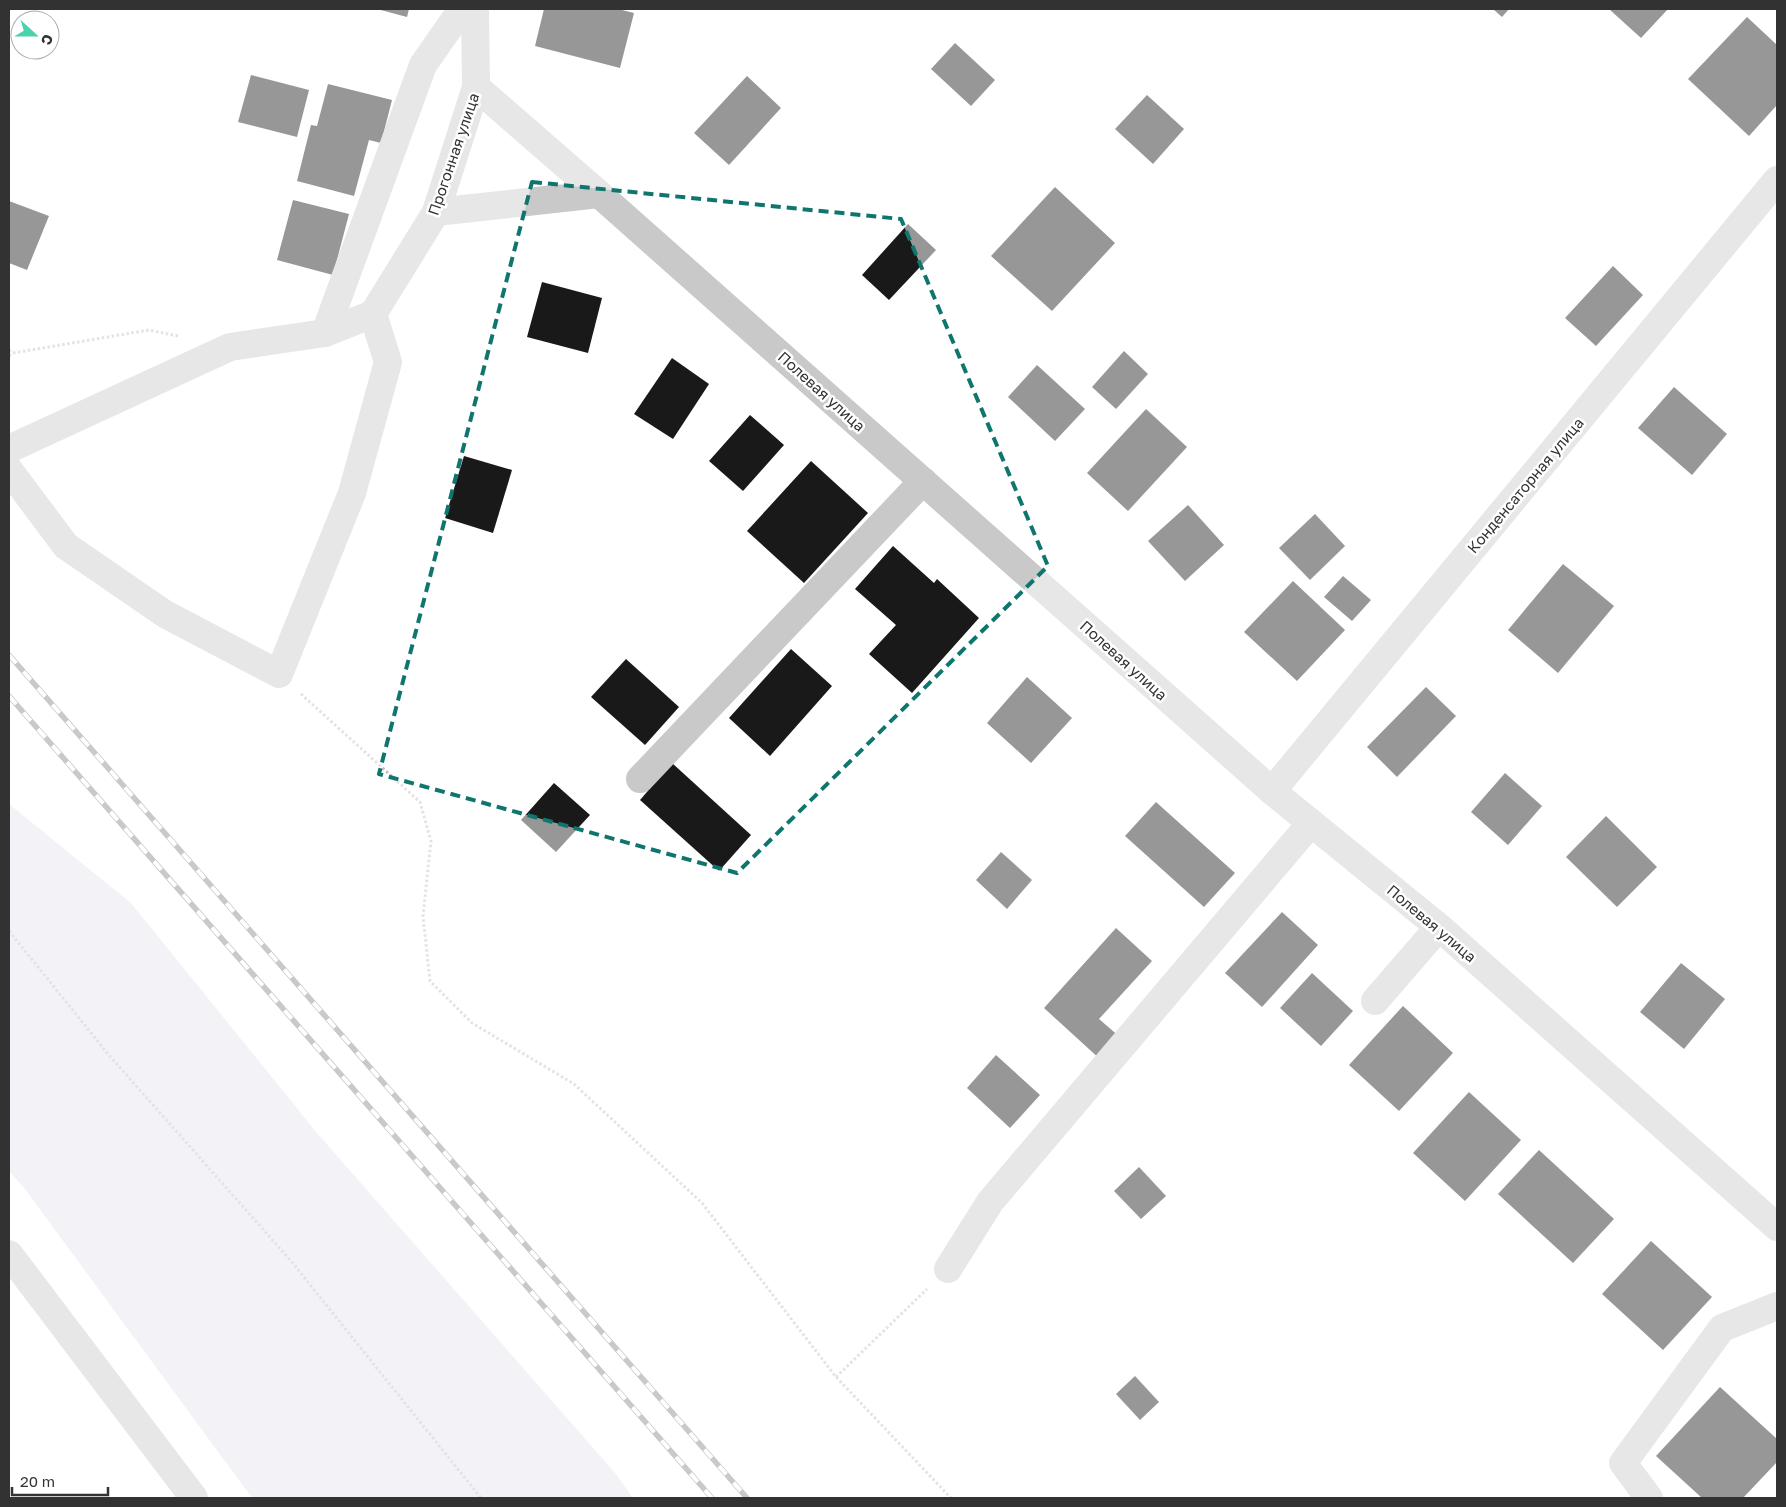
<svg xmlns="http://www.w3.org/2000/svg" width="1786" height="1507" font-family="'Golos Text',sans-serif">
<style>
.green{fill:#e5e2ec}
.building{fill:#191919}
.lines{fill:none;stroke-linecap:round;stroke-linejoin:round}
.path{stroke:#c2c2c2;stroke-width:3;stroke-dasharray:2.5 2.5;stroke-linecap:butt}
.minor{stroke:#c9c9c9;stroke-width:28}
.rail-casing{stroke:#878787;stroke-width:5.5}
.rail{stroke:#fff;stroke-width:4;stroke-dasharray:11;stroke-linecap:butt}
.marked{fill:none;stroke:#0f766e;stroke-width:4;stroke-dasharray:10 6;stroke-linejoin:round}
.labels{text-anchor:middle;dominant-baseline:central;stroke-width:5;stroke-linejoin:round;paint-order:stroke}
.street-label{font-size:15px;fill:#323232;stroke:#fff}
</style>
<rect width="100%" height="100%" fill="#fff"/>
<path class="green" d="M9,804l122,99 186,230 299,341 17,24h-381l-227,-309 -16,-18z"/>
<g class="building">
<path d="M377,9h32l-2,8z"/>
<path d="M544,9h74l16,4 -14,55 -85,-22z"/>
<path d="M1493,9h16l-7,8z"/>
<path d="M1609,9h59l-27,29z"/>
<path d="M1747,17l30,28v60l-28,31 -61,-57z"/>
<path d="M955,43l40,37 -24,26 -40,-37z"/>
<path d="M251,75l58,15 -12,47 -59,-15z"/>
<path d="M747,76l34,32 -52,57 -35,-32z"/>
<path d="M328,84l64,16 -11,43 -12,-3 -15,56 -57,-15 14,-56 6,1z"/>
<path d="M1147,95l37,34 -31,35 -38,-35z"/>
<path d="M1055,187l60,56 -63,68 -61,-55z"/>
<path d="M293,200l56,14 -16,61 -56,-15z"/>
<path d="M9,201l40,15 -22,54 -18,-7z"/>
<path d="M908,224l28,26 -47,50 -27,-25z"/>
<path d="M1613,266l30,29 -47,51 -31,-28z"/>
<path d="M542,282l60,16 -14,55 -61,-16z"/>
<path d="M1124,351l24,23 -32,35 -24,-22z"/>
<path d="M672,358l37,26 -36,55 -39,-25z"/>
<path d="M1037,365l48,44 -30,32 -47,-44z"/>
<path d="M1674,387l53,47 -35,41 -54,-47z"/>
<path d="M1146,409l41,38 -59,64 -41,-38z"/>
<path d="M750,415l34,30 -41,46 -34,-30z"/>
<path d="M464,456l48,14 -19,63 -48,-15z"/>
<path d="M811,461l57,52 -64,70 -57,-52z"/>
<path d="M1188,505l36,40 -39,36 -37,-40z"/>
<path d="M1315,514l30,32 -35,34 -31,-32z"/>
<path d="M893,546l41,37 3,-4 42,39 -67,75 -43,-39 27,-29 -41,-36z"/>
<path d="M1563,564l51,42 -56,67 -50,-43z"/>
<path d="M1343,576l28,24 -19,21 -28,-24z"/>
<path d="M1293,581l52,49 -48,51 -53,-49z"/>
<path d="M791,649l41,37 -62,70 -41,-38z"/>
<path d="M626,659l53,48 -34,38 -54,-48z"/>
<path d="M1027,677l45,41 -41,45 -44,-40z"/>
<path d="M1426,687l30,29 -59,61 -30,-30z"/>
<path d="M672,763l79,72 -32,36 -79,-71z"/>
<path d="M1505,773l37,33 -34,39 -37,-33z"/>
<path d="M554,783l36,32 -34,37 -35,-32z"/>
<path d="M1156,802l79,71 -31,34 -79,-71z"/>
<path d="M1606,816l51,51 -40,40 -51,-50z"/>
<path d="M1001,852l31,28 -25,29 -31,-29z"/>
<path d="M1282,912l36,33 -56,62 -37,-34z"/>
<path d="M1116,928l36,33 -53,58 22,19 -20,22 -57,-52z"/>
<path d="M1681,963l44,36 -41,50 -44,-37z"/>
<path d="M1312,973l41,38 -32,35 -41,-38z"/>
<path d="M1403,1006l50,47 -54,58 -50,-46z"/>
<path d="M996,1055l44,40 -30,33 -43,-40z"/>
<path d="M1469,1092l52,48 -56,61 -52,-48z"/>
<path d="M1539,1150l75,69 -41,44 -75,-69z"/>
<path d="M1139,1167l27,29 -25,23 -27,-28z"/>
<path d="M1651,1241l61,56 -49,53 -61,-56z"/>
<path d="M1135,1376l24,26 -19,18 -24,-26z"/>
<path d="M1720,1387l57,52v23l-34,36h-41l-46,-42z"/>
</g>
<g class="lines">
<g class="path">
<path d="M9,350l4,3 136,-23 29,6"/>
<path d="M9,356l4,-3"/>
<path d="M301,694l119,108 11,39 -8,75 7,65 42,42 102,61 128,119 134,174 115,121"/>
<path d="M9,931l99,123 183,207 190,237"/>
<path d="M836,1377l91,-88"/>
</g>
<g class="minor">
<path d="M476,87l123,107 673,597 167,136 338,300"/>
<path d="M436,212l163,-18"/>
<path d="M373,314l63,-102 40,-125 -1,-78"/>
<path d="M325,333l98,-268 39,-56"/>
<path d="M9,449l221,-102 95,-14 48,-19"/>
<path d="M9,470l57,76 99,68 114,60 73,-181 36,-131 -15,-48"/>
<path d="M640,779l283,-298"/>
<path d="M1272,791l505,-611"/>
<path d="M1375,1001l64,-74"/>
<path d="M9,1254l185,244"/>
<path d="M948,1269l42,-67 321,-379"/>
<path d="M1649,1498l-26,-35 99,-135 55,-22"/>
</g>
<g class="rail-casing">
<g id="rail">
<path d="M9,655l738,843"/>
<path d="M9,696l703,802"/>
</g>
</g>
<use href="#rail" class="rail"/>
</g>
<path d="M0 0H1786V1507H0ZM532,182l369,37 147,347 -311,307 -358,-99z" fill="#fff" fill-opacity=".55" fill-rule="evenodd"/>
<path class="marked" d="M532,182l369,37 147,347 -311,307 -358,-99z"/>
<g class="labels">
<g class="street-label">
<text transform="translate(453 154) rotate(-71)">Прогонная улица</text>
<text transform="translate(822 391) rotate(42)">Полевая улица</text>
<text transform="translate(1525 485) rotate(-50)">Конденсаторная улица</text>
<text transform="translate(1124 660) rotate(42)">Полевая улица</text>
<text transform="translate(1432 923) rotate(40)">Полевая улица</text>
</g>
</g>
<rect width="1786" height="1507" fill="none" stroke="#323232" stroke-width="20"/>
<g transform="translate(35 35) rotate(111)"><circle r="24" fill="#ffffff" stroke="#adadad"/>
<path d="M0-4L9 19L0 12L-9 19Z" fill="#4ad2ae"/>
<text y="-8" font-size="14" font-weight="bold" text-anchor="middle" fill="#323232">С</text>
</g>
<path d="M12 1487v8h96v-8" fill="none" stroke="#323232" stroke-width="2.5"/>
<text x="20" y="1487" font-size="15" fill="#323232" stroke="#ffffff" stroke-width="4" paint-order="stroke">20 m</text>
</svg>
